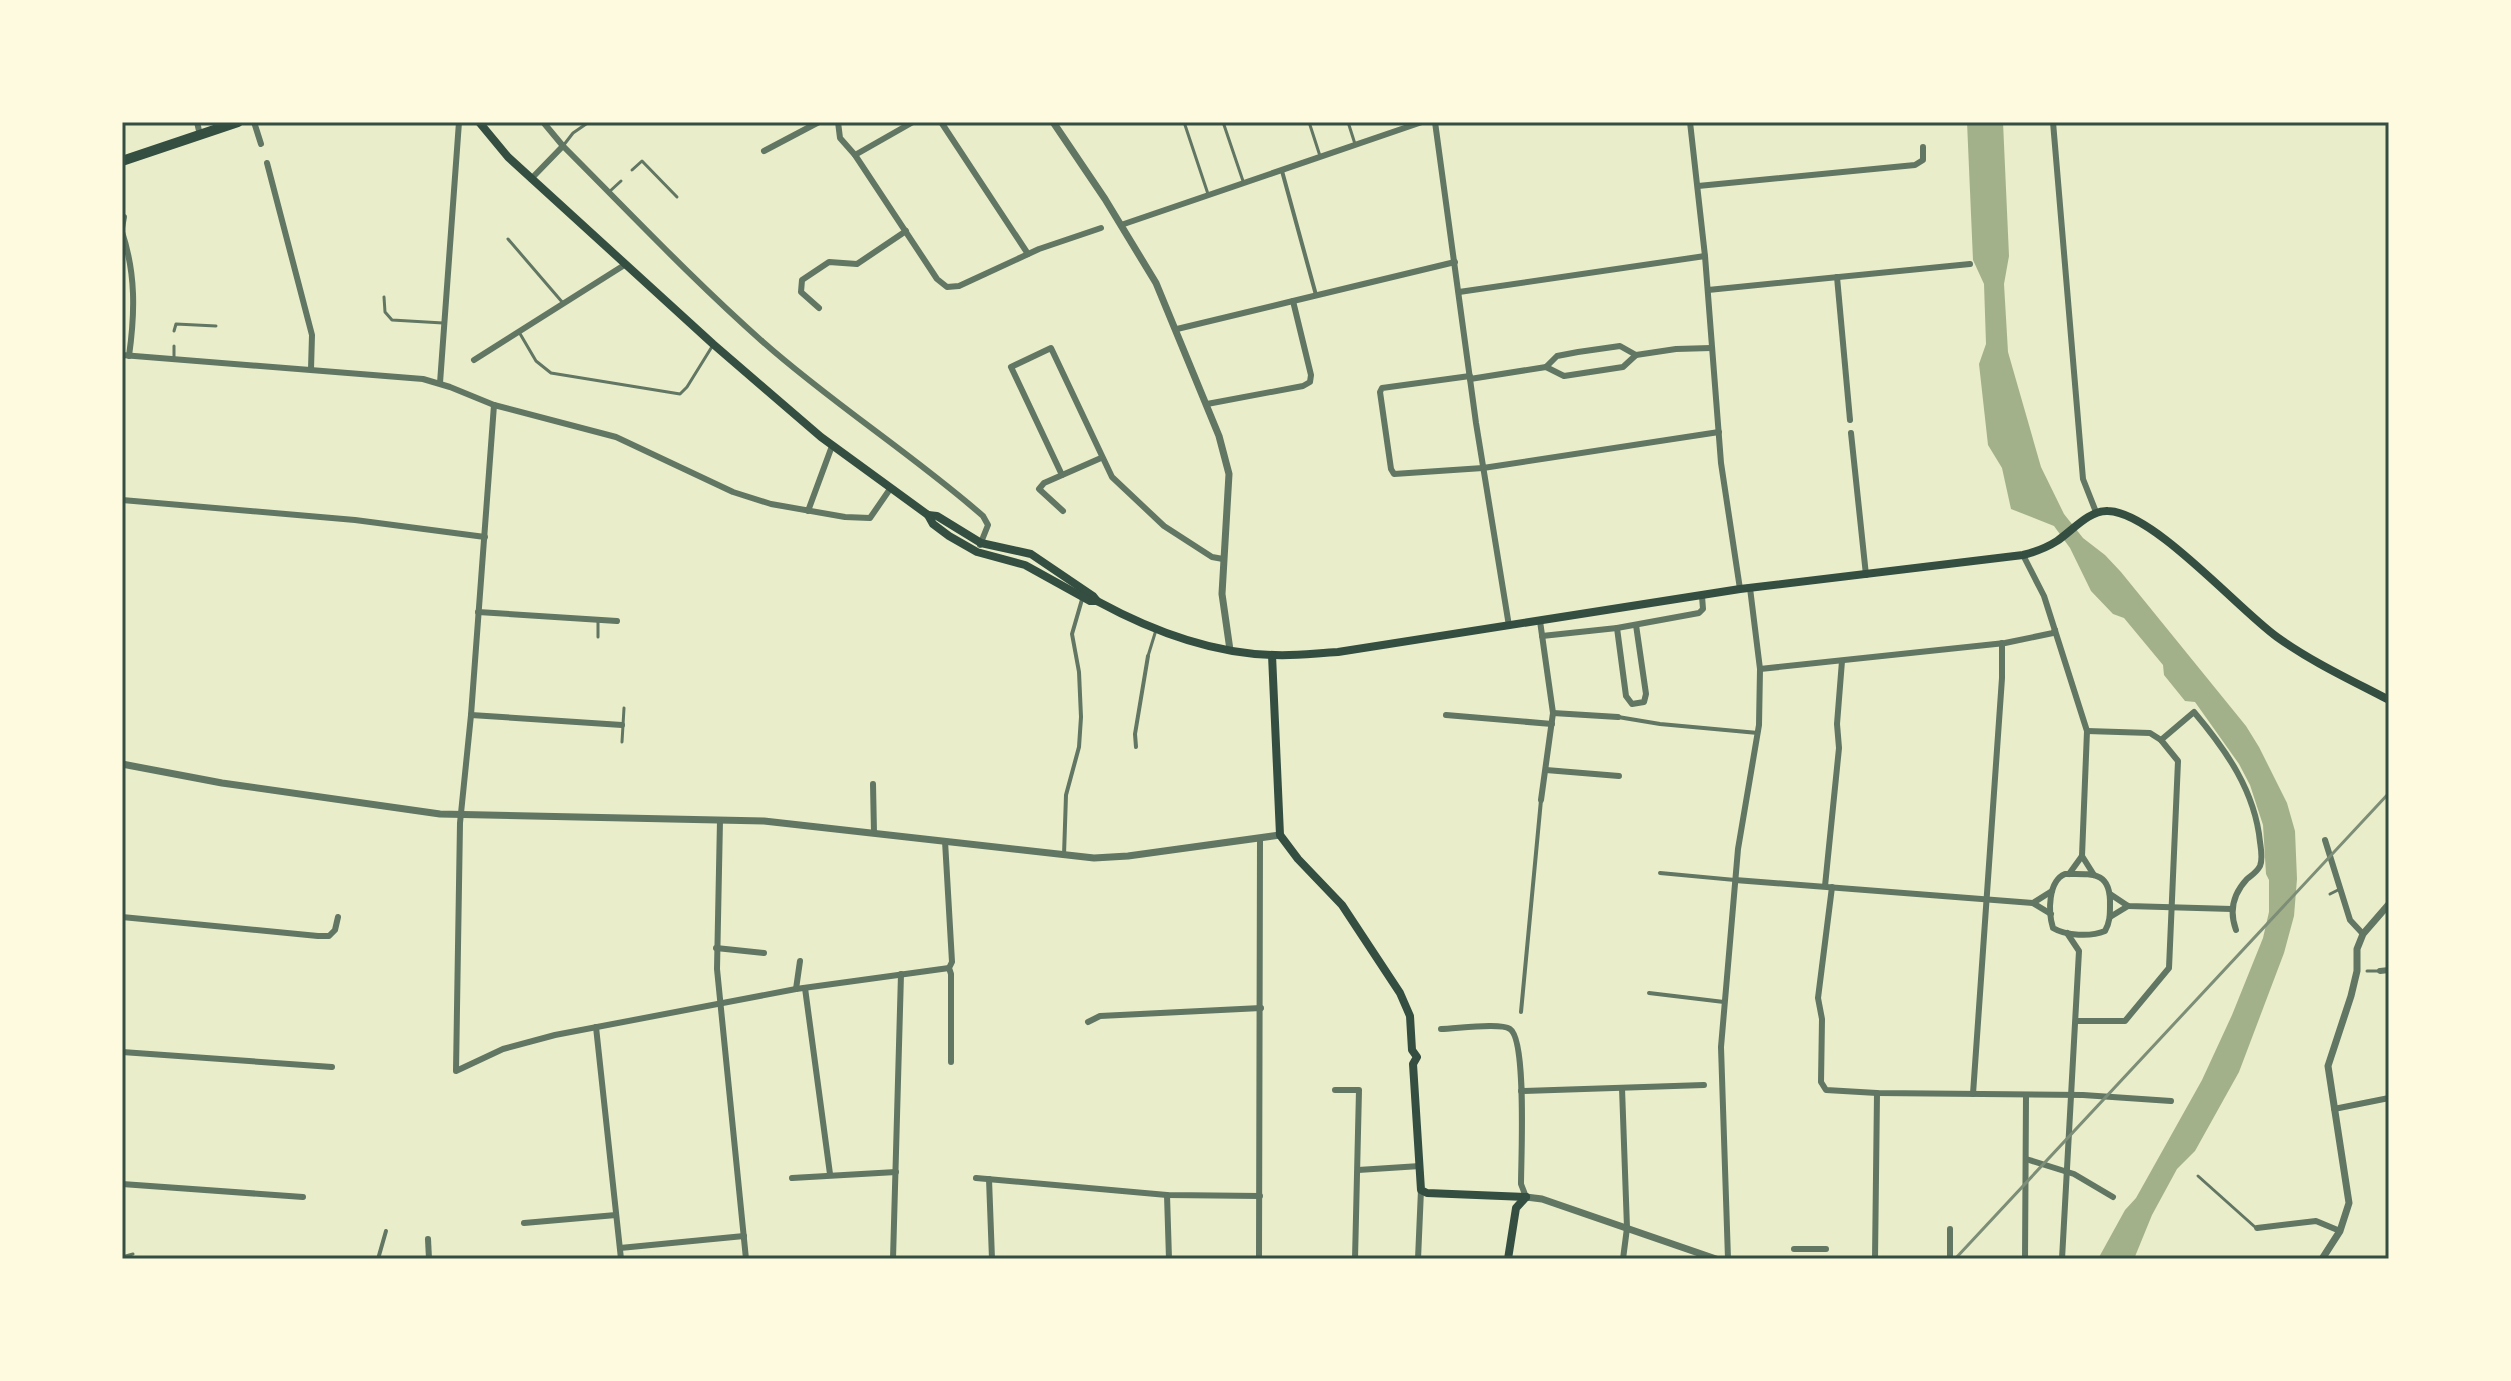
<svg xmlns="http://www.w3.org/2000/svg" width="2511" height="1381" font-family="Montserrat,sans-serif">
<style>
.water{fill:#a3b18a}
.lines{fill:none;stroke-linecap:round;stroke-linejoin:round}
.service{stroke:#617663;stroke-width:3}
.pedestrian{stroke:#617663;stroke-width:4}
.minor{stroke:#617663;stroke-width:6}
.tertiary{stroke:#617663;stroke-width:7}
.secondary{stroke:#344e41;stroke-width:8}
.trunk{stroke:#344e41;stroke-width:10}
.rail{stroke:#7c8e77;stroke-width:3}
.neatline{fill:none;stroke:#344e41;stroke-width:3}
</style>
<rect width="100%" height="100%" fill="#e9edc9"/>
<path class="water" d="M1967,122h36l6,134 -5,28 4,68 33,115 23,47 19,24 22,17 16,17 125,154 13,21 28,56 8,28 2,48 -3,37 -10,37 -45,119 -44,79 -18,18 -25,46 -18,44h-36l27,-49 11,-12 66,-118 30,-65 31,-77 6,-26v-32l-3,-6 -3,-49 -13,-40 -11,-21 -44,-62 -10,-1 -21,-26 -1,-10 -39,-47 -11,-4 -22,-23 -21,-43 -16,-22 -43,-17 -9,-41 -14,-23 -9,-81 7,-20 -2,-60 -11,-24z"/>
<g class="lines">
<g class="service">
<path d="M1184,122l24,72"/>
<path d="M1223,122l20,59"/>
<path d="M1309,122l11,34"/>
<path d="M1348,122l7,22"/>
<path d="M563,146l10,-13 16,-11"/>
<path d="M632,170l10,-9 35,36"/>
<path d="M609,192l12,-11"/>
<path d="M508,239l55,64"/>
<path d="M384,297l1,15 7,8 51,3"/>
<path d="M174,331l2,-7 40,2"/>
<path d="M519,332l17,29 15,12 129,21 7,-7 26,-42"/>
<path d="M174,359v-13"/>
<path d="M598,637v-16"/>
<path d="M1148,656l8,-26"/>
<path d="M622,742l2,-34"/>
<path d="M2330,894l10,-5"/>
<path d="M2367,971h13"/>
<path d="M2198,1176l57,51"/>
<path d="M122,1257l11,-3"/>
</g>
<g class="pedestrian">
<path d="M1282,171l34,124"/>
<path d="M1618,717l42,7 98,9"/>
<path d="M1136,747l-1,-13 13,-78"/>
<path d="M1064,855l2,-60 13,-48 2,-30 -2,-45 -7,-38 11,-38"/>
<path d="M1660,873l75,7"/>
<path d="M1649,993l75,9"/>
<path d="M1521,1012l20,-212"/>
<path d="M378,1259l8,-28"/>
</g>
<g class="minor">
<path d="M197,122l3,13"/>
<path d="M254,122l7,22"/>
<path d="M543,122l20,24c66,66 130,134 200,196 70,62 149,112 220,174l5,9 -8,20"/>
<path d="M838,122l2,16 15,17 82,124 10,8 12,-1 80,-37 62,-21"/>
<path d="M941,122l87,132"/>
<path d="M1435,122l41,301 33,203"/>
<path d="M1690,122l15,134 16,207 19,126"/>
<path d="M2053,122l30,357 13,33"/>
<path d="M764,151l55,-29"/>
<path d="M855,155l58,-33"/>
<path d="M267,163l45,172 -1,34"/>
<path d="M531,179l32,-33"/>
<path d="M1698,186l217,-21 8,-5v-13"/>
<path d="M1121,225l301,-103"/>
<path d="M122,228l2,-11"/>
<path d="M122,232c14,42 13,81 7,124"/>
<path d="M1837,277l13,143"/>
<path d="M1708,290l262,-26"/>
<path d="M1459,292l246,-36"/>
<path d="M1293,301l162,-39"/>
<path d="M819,308l-18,-16 1,-12 27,-18 28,2 49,-33"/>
<path d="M1177,329l116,-28 18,74 -1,7 -7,4 -96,18"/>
<path d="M122,355l301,24 27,8 44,18 122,32 117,55 38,12 74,13 25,1 20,-29"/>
<path d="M474,360l152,-96"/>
<path d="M1546,367l18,9 59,-9 13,-12 40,-6 35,-1"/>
<path d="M1470,376l-88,12 -2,4 11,77 3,5 89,-6 236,-36"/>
<path d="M1470,379l76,-12 11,-11 21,-4 42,-6 16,9"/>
<path d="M440,383l19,-261"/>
<path d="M494,405l-23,310 -11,108 -4,248 47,-22 52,-14 241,-46 153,-21"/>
<path d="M1851,433l15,142"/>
<path d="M1062,475l-51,-108 40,-19 61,129 52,49 48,31 11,2"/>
<path d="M122,500l233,20 130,17"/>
<path d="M808,511l24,-65"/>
<path d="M1063,511l-24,-22 5,-6 57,-25"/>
<path d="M2023,555l21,41 43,135 -5,125 -13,18"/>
<path d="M478,612l139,9"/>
<path d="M1540,621l13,92 -12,87"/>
<path d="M1617,628l9,68 6,8 12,-2 2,-8 -10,-69"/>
<path d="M1542,636l75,-8 82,-15 4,-4 -1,-13"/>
<path d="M1760,669l245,-26 48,-10 2,-3"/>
<path d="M1553,713l65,4"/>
<path d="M471,715l151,10"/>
<path d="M1446,715l106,9"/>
<path d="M2161,740l33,-28c32,38 61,79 66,130 1,7 3,17 0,24 -3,6 -8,9 -13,13 -14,15 -18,32 -11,51"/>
<path d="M1546,770l73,6"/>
<path d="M873,784l1,49"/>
<path d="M720,820l-3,149 29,290"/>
<path d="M2325,840l25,80 13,14"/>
<path d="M945,841l7,121 -3,6 2,6v88"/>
<path d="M2082,856l12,19"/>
<path d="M2065,874c28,0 46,-3 45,31 0,10 0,17 -5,26 -14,6 -39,5 -52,-3 -5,-16 -5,-47 12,-54z"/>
<path d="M1735,880l298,23 18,11"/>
<path d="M1825,886l14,-138 -2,-24 5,-63"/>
<path d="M1832,887l-14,111 4,21 -1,63 5,8 51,3 206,2 88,6"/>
<path d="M2110,894l18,12 104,3"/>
<path d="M2033,903l19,-12"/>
<path d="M122,917l196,19h11l6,-6 3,-13"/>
<path d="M2110,917l18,-11"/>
<path d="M716,948l48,5"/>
<path d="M2380,971l9,-1"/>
<path d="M805,988l25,186"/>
<path d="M796,989l4,-28"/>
<path d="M2076,1021h49l44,-53 9,-207 -17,-21 -11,-7 -63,-2"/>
<path d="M1088,1022l12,-6 161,-8"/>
<path d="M596,1027l25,232"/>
<path d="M1441,1029c14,0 59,-7 69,0 17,11 11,130 11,155l5,13"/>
<path d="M122,1052l210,15"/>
<path d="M1622,1088l5,140 -4,31"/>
<path d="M1335,1090h24l-4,169"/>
<path d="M1521,1091l183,-6"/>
<path d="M1973,1094l29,-416v-35"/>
<path d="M2334,1109l55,-11"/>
<path d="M2026,1159l48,15 39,23"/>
<path d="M1358,1170l62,-4"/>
<path d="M792,1178l104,-6"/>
<path d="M976,1178l191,17 93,1"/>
<path d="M989,1179l3,80"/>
<path d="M122,1184l181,13"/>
<path d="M1167,1195l2,64"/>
<path d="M524,1223l92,-8"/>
<path d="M2257,1228l59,-7 24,10"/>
<path d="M428,1239l1,20"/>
<path d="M620,1248l124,-12"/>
<path d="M1794,1249h32"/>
<path d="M893,1259l8,-285"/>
<path d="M1259,1259l1,-421"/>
<path d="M1418,1259l3,-69"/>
<path d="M1728,1259l-7,-212 17,-198 21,-124 1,-56 -10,-81"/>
<path d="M1875,1259l2,-166"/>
<path d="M1950,1259v-30"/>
<path d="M2025,1259l1,-164"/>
<path d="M2062,1259l17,-308 -12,-18"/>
</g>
<g class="tertiary">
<path d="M1053,122l52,77 51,84 63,153 10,38 -7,120 8,56"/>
<path d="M122,764l100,19 218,31 324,7 330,37 34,-2 152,-21"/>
<path d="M1526,1197l16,2 174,60"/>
<path d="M2322,1259l18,-28 9,-28 -21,-137 23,-70 6,-25v-22l6,-15 26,-30"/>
</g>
<g class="secondary">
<path d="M479,122l29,35 205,187 108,93 107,78 9,1 44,27 50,11 62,42 4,5"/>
<path d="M928,515l5,9 16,12 28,16 48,13 65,36h7c55,30 115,53 178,54 21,1 42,-2 63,-3l402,-63 283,-34c12,-3 23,-7 34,-14 15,-10 32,-31 51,-30 45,1 130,98 169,126 35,25 74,43 112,63"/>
<path d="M1272,655l8,180 18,24 44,46 58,88 10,23 2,34 5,7 -4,7 8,126 6,3 99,4"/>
<path d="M1508,1259l8,-51 10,-11"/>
</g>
<path class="trunk" d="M122,161l116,-39"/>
<path class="rail" d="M1955,1259l434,-466"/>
</g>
<rect width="2511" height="1381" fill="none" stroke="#fefae0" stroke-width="248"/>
<rect x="124" y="124" width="2263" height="1133" class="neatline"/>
</svg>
